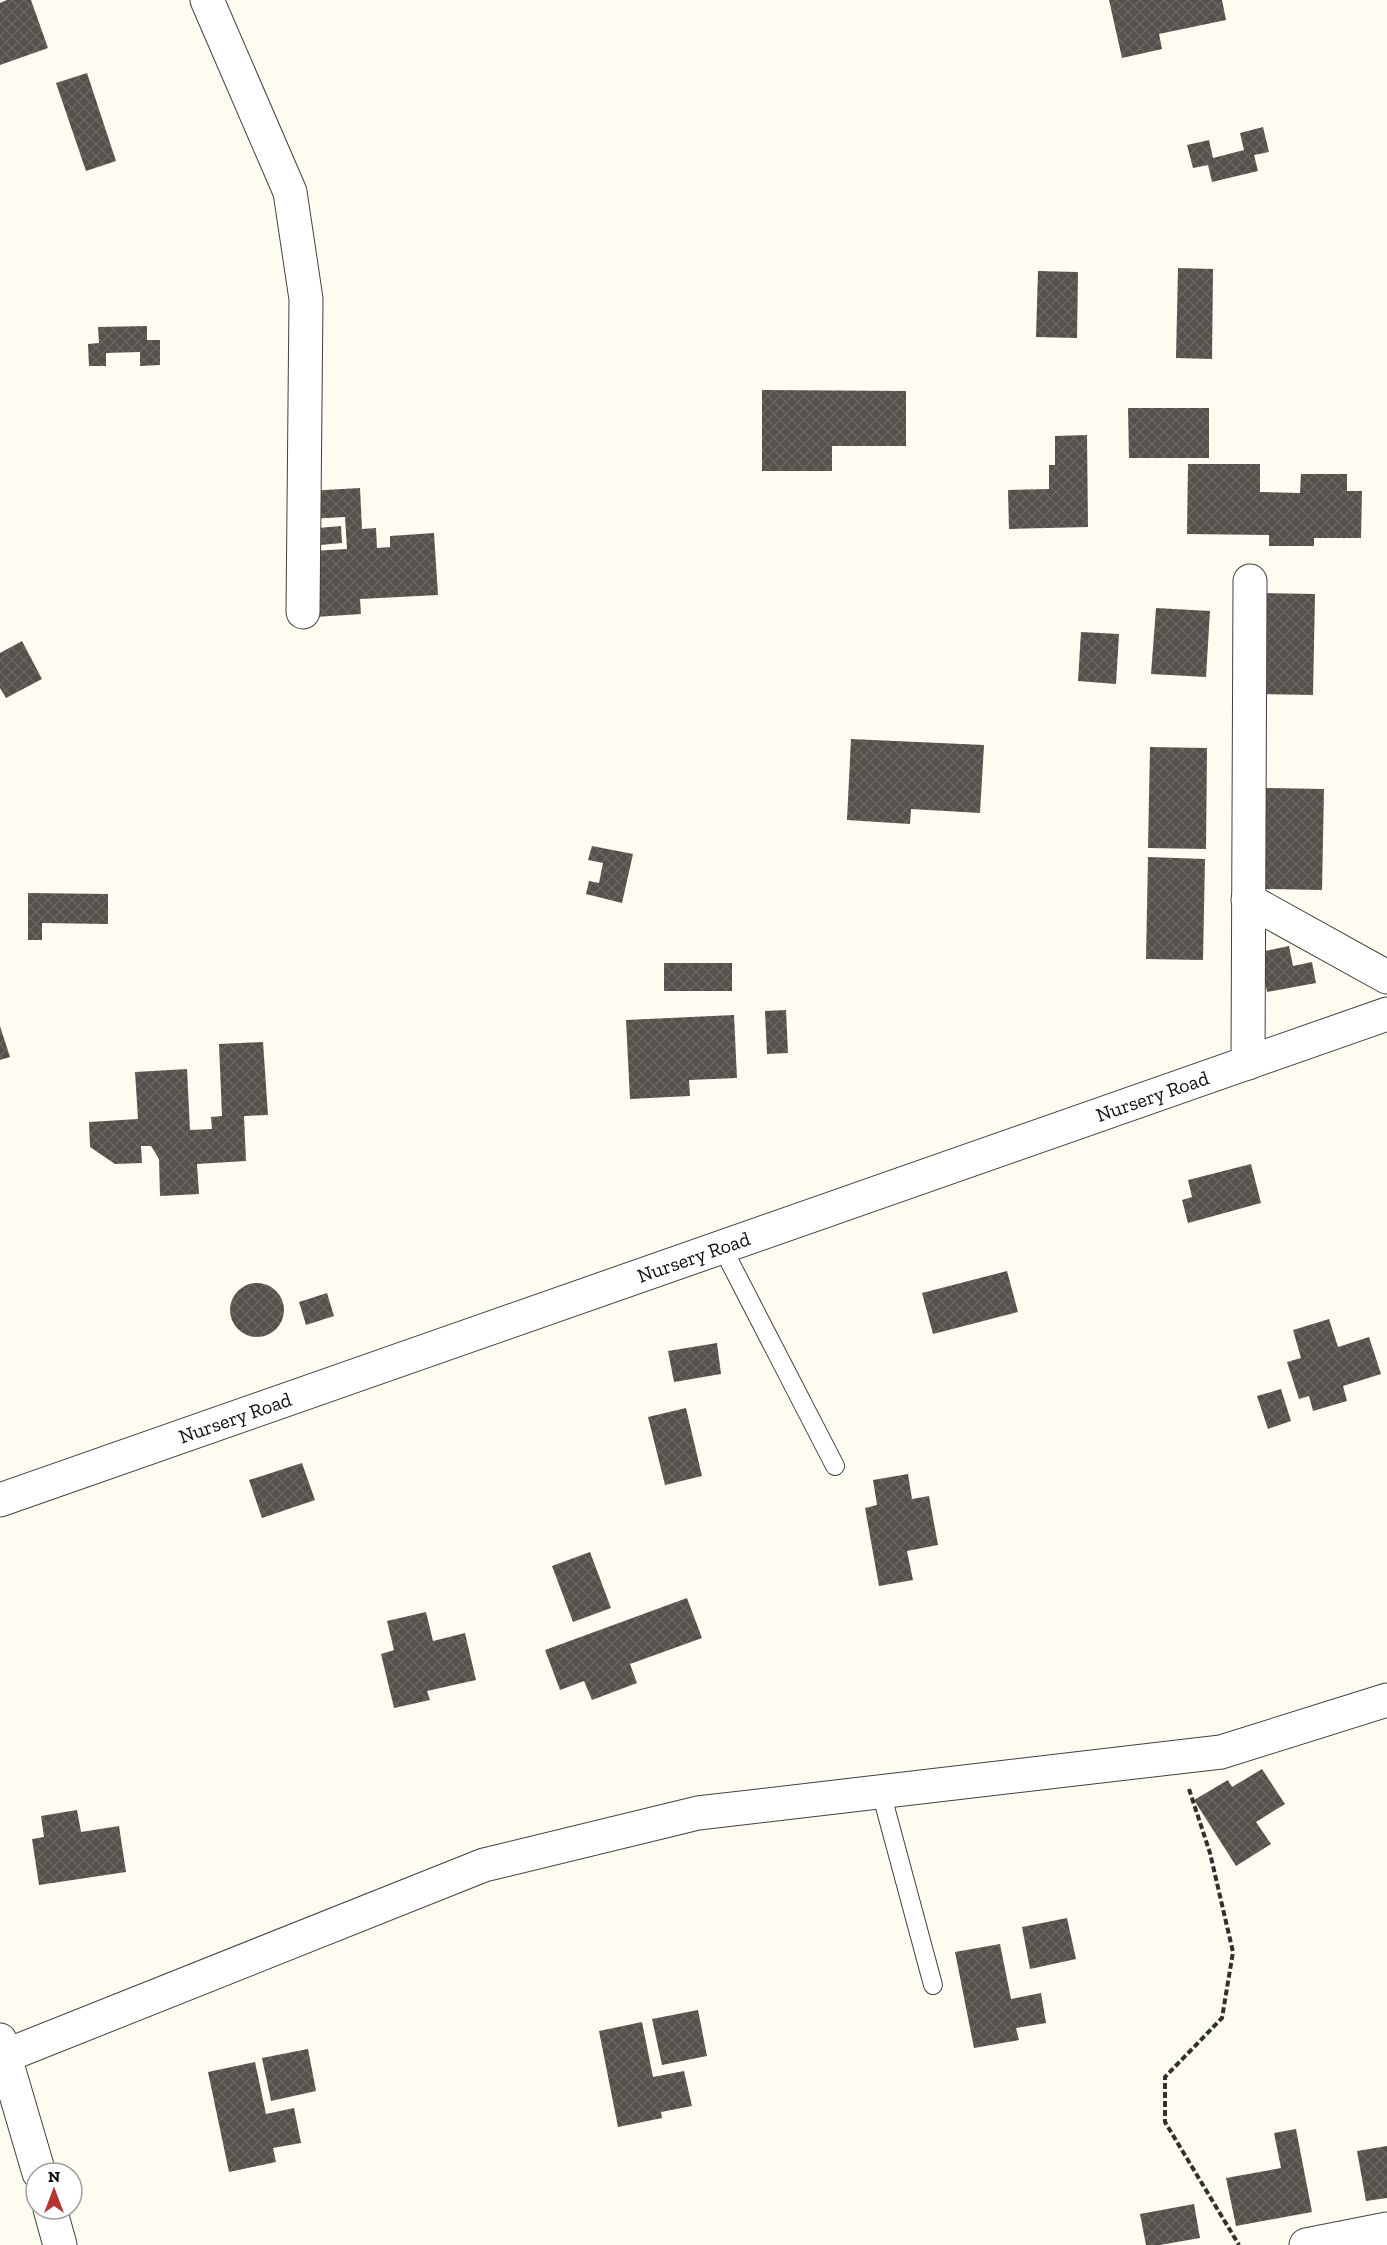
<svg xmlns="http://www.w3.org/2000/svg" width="1387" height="2245" font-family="'Zilla Slab',serif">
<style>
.building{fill:url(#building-cross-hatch)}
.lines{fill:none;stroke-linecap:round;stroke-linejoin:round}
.lane-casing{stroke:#414141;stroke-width:20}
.street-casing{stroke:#414141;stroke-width:35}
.path{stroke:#303030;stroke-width:4;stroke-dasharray:6 3;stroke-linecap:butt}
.lane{stroke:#fff;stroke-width:18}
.street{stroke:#fff;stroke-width:33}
.labels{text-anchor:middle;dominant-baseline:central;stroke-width:6;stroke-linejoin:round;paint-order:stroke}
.street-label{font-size:20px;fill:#0e0e0e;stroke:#fff}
</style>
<defs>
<pattern id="building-cross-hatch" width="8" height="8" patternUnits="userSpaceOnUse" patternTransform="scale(1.5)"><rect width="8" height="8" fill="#56504b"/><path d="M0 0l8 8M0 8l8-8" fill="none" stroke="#696561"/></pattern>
</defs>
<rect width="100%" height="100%" fill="#fefcf0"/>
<g class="building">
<path d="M7,0h24l17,48 -48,17v-62z"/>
<path d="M1109,0h113l4,20 -67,14 3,15 -40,9z"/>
<path d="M87,73l29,88 -30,10 -30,-88z"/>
<path d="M1263,127l6,25 -15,3 4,16 -46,11 -4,-17 -15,3 -6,-23 22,-5 4,18 31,-8 -4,-17z"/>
<path d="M1178,268l35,1 -1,90 -36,-1z"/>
<path d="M1038,271l40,1 -1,66 -41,-1z"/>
<path d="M147,326v14h13v25l-20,1v-14l-34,1v13h-17l-1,-22 11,-1 -1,-16z"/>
<path d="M762,390l144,1v55h-74v25h-70z"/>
<path d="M1128,408h81v50h-80z"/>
<path d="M1087,435l1,92 -79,2 -1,-39 41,-1v-24h6v-29z"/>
<path d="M1188,464h72v28l40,1 1,-19h46v17h15l-1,47h-47v8h-45v-11l-82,-1z"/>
<path d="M360,488l2,41 14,-1 1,20 13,-1v-11l44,-3 4,62 -78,4 1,15 -46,3 -4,-66 36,-2 -2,-32 -36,2 -2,-28z"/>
<path d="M341,526l1,17 -22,2 -2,-17z"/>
<path d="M1257,593l58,1 -2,101 -57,-1z"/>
<path d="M1156,608l54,3 -4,66 -55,-3z"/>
<path d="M1081,632l38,2 -3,50 -38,-3z"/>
<path d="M22,641l20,38 -36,19 -6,-10v-35z"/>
<path d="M851,739l133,6 -4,68 -69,-4 -1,15 -63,-4z"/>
<path d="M1150,747l57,1 -1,101 -58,-1z"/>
<path d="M1266,788l58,1 -2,101 -58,-1z"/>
<path d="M592,846l41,8 -11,49 -36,-9 3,-13 10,2 4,-20 -15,-3z"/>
<path d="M1148,857l57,2 -2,101 -57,-1z"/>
<path d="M28,893l80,1v30l-66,-1v17h-14z"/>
<path d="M1289,946l4,20 19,-4 4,21 -49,9 -7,-40z"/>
<rect x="664" y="963" width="68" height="28"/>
<path d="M786,1010l2,43 -21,1 -2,-43z"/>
<path d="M734,1015l3,63 -48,2 1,16 -60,3 -4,-79z"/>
<path d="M0,1026l10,31 -10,3z"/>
<path d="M263,1042l5,73 -24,1 2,45 -49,3 2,30 -39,2 -1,-37 -8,-13h-10l1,17 -27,1 -25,-17 -1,-25 49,-3 -3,-47 52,-3 3,61 22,-1 -1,-12 11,-1 -3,-72z"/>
<path d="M1251,1164l10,39 -73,20 -6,-23 10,-3 -4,-17z"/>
<path d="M1007,1271l11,41 -85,22 -11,-41z"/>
<circle cx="257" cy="1310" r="27"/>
<path d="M327,1293l7,23 -28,9 -7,-23z"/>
<path d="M1329,1319l9,28 31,-10 12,37 -38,12 4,15 -34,10 -4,-15 -10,3 -12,-37 14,-4 -8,-28z"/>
<path d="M717,1343l4,31 -47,8 -6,-31z"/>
<path d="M1281,1389l10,32 -23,8 -11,-33z"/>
<path d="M686,1408l16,68 -37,9 -17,-68z"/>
<path d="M302,1463l13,37 -53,18 -13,-38z"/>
<path d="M908,1474l4,25 17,-3 9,49 -31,6 6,29 -34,6 -14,-78 12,-3 -4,-25z"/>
<path d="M590,1552l21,56 -38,14 -21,-56z"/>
<path d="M687,1598l15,40 -72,26 7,19 -45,17 -8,-19 -24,9 -15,-40z"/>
<path d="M426,1612l7,29 32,-8 11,47 -49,11 3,9 -36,8 -13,-54 13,-4 -7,-29z"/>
<path d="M1262,1769l23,35 -29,18 15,22 -35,22 -42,-66 34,-20 4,7z"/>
<path d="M77,1810l4,22 38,-6 7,46 -87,13 -7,-46 12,-2 -3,-21z"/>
<path d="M1067,1918l9,41 -46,10 -8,-42z"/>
<path d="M1000,1944l11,55 30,-6 5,30 -30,5 3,12 -45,8 -19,-96z"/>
<path d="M698,2010l9,46 -45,9 -10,-46z"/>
<path d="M642,2022l11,55 31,-6 8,35 -31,6 1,6 -44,9 -19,-96z"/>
<path d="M308,2049l8,42 -45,10 -9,-43z"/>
<path d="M255,2062l11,52 28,-6 7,35 -28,5 3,14 -47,10 -21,-100z"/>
<path d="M1296,2129l16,83 -76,14 -10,-48 55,-10 -7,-35z"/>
<path d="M1387,2146v52l-21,3 -9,-50z"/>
<path d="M1194,2204l6,34 -40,7h-14l-6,-31z"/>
</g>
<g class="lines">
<g class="lane-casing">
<g id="lane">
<path d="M722,1247l113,219"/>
<path d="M881,1792l52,193"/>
</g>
</g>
<g class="street-casing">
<g id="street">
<path d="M207,0l83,192 16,107 -3,313"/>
<path d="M1248,900l139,77"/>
<path d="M1248,1063l2,-482"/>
<path id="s1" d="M0,1500l1387,-486"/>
<path d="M0,2040l39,133"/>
<path d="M5,2056l479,-191 214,-52 523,-61 166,-52"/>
<path d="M50,2209l10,36"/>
<path d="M1306,2245l81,-16"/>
</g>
</g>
<path class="path" d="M1189,1789l21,64 23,99 -11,66 -57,59v45l74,123"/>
<use href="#lane" class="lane"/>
<use href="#street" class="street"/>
</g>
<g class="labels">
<g class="street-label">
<text stroke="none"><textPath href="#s1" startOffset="1221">Nursery Road</textPath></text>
<text stroke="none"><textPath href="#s1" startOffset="735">Nursery Road</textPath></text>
<text stroke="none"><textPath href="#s1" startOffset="249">Nursery Road</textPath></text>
</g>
</g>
<g transform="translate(54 2191)"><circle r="28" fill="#ffffff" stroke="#9f9f9f" stroke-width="1.5"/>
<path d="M0-4.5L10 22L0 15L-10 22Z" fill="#b4352f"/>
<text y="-9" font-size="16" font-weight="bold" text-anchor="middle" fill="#0e0e0e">N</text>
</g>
</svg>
